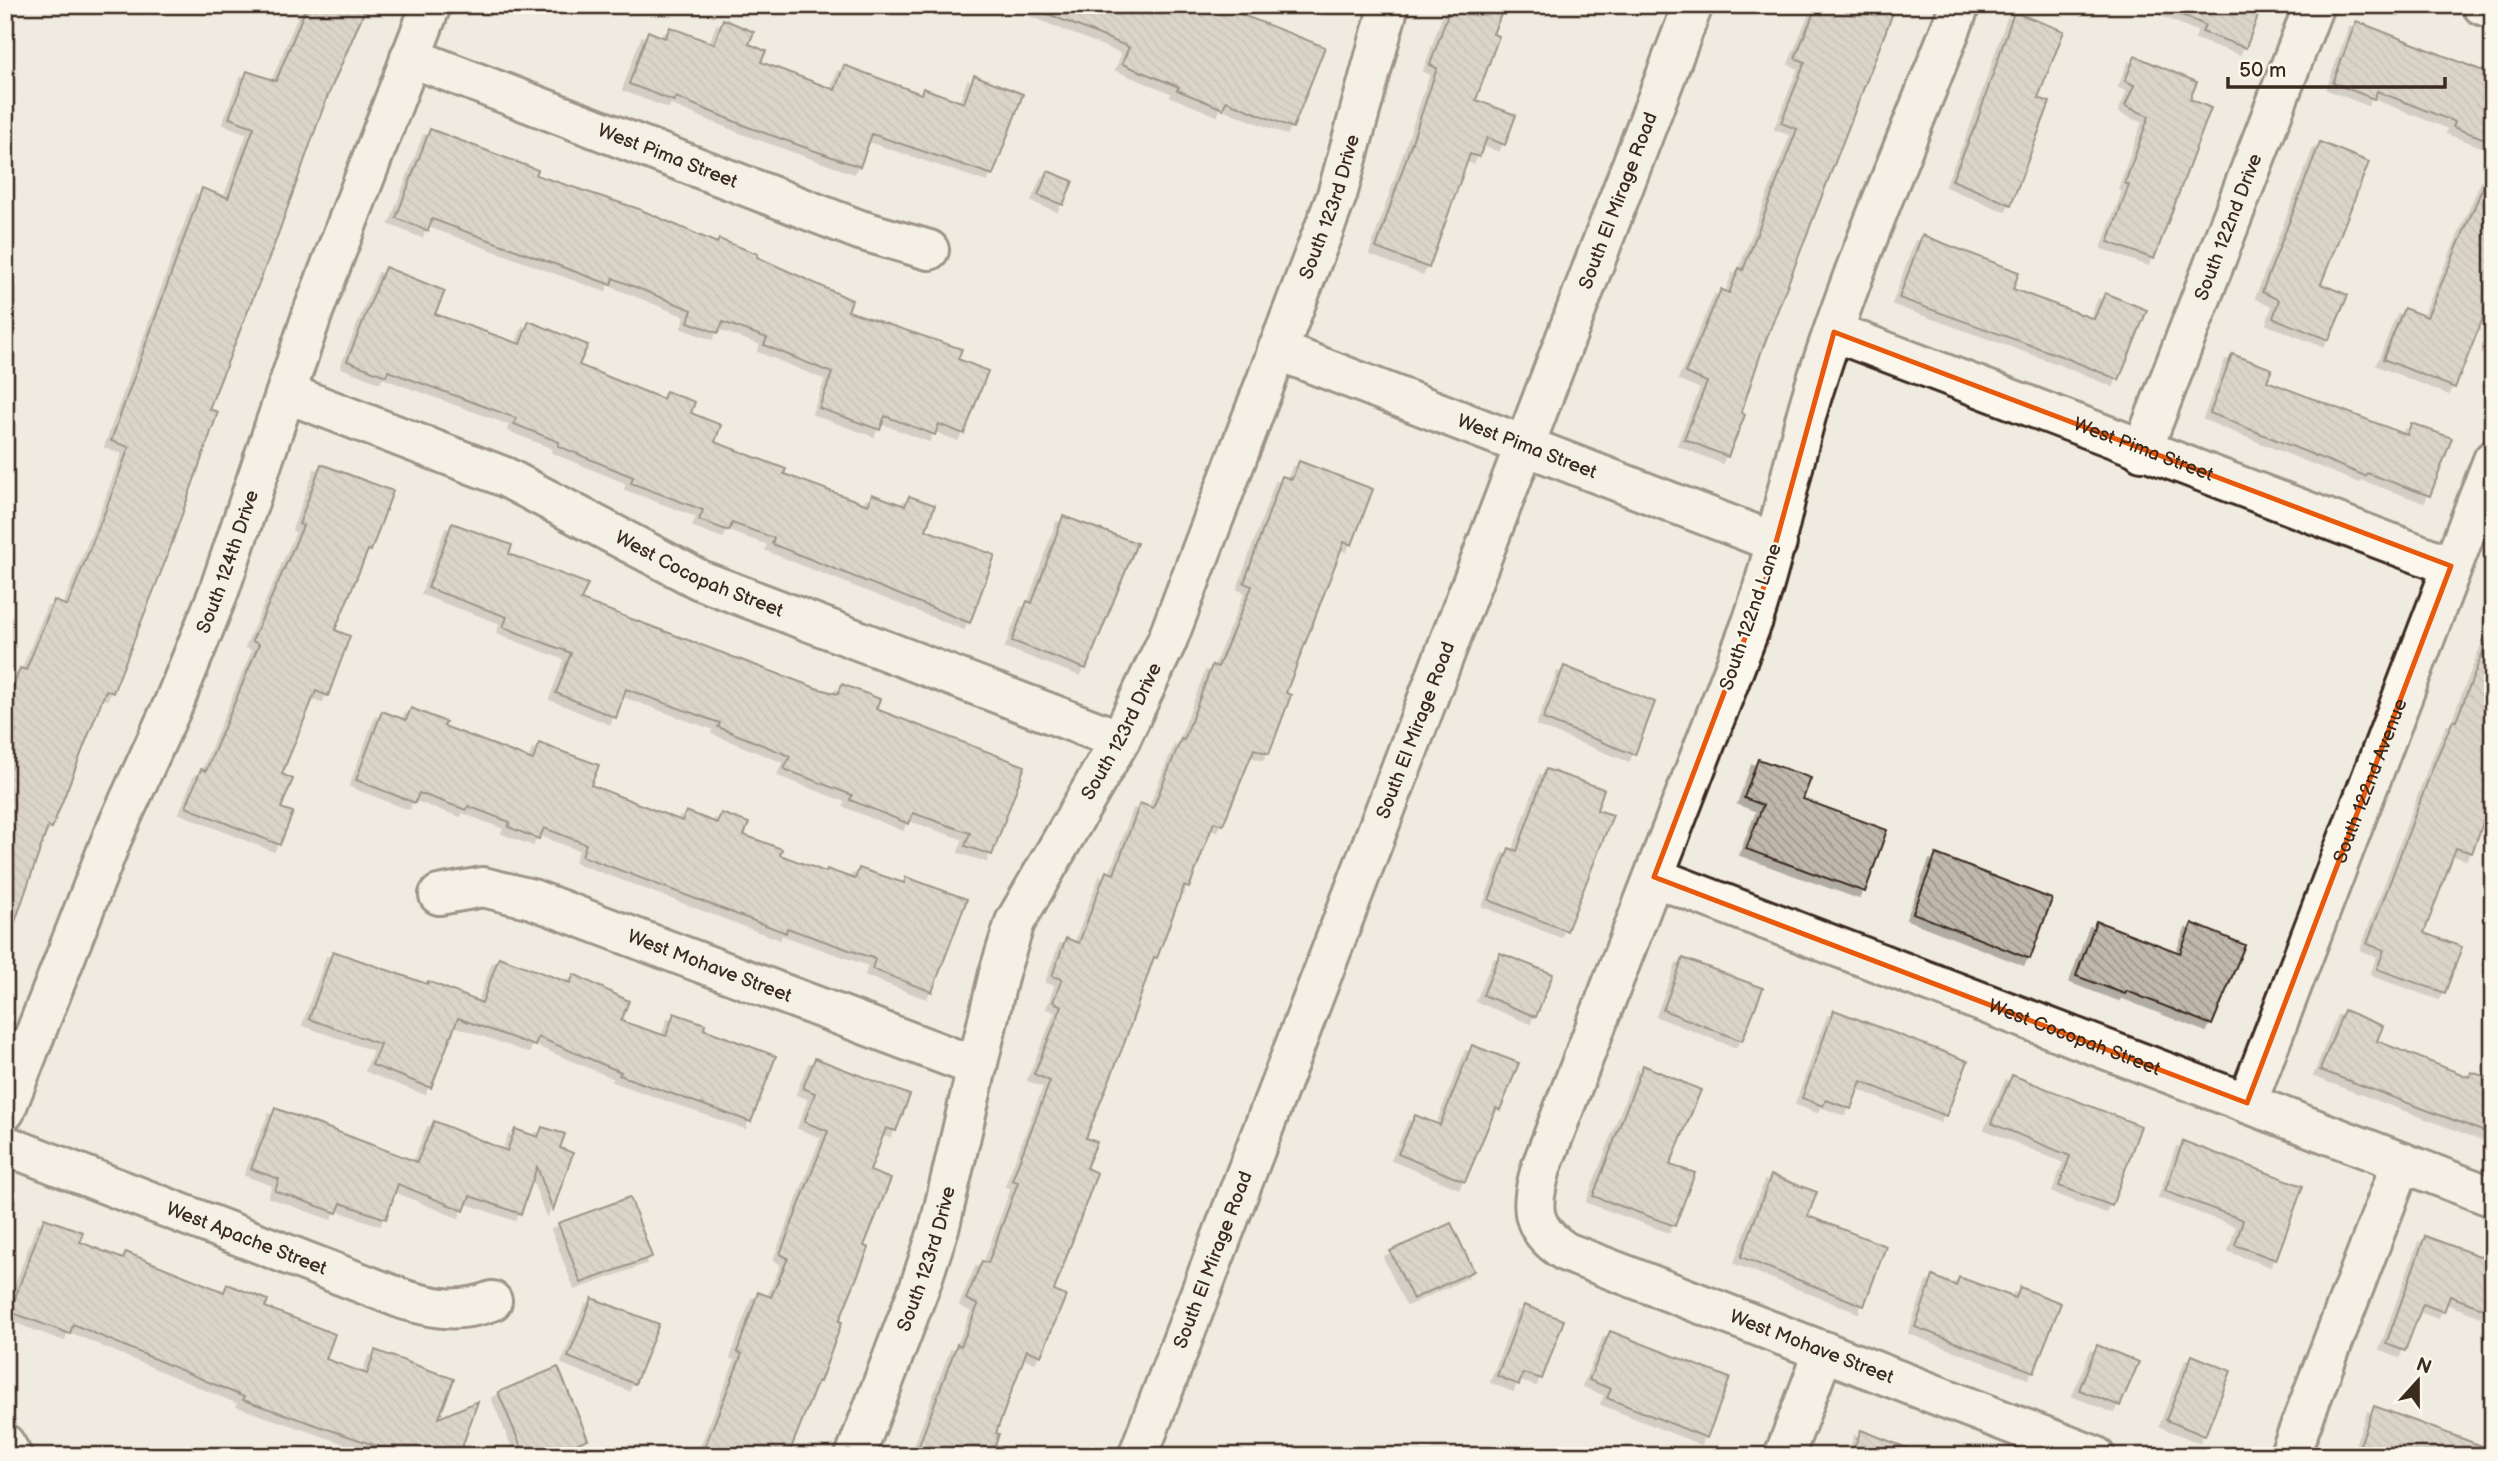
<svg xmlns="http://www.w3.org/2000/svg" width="2498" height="1461" font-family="'Balsamiq Sans',sans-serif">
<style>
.building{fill:url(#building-back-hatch);stroke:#3b2a1e;stroke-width:2;filter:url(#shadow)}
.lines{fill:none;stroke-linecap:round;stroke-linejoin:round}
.minor-casing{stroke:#3b2a1e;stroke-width:44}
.major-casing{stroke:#3b2a1e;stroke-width:44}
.minor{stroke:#fbf7ec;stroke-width:38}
.major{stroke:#fbf7ec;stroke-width:38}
.marked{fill:none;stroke:#e8590c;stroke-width:5;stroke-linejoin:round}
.labels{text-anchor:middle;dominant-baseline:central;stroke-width:5;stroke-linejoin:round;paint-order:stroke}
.street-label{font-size:19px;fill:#3b2a1e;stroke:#fbf7ec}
</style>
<defs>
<pattern id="building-back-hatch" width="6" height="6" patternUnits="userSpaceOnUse" patternTransform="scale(1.75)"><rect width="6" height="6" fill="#c0b8ad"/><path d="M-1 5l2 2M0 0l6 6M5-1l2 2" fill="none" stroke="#9d968c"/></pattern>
<filter id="shadow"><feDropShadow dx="-6" dy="6" stdDeviation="0" flood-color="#0004"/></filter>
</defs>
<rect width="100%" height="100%" fill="#f0ebe0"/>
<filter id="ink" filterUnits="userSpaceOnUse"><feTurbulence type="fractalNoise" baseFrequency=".0143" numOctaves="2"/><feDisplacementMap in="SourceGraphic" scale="14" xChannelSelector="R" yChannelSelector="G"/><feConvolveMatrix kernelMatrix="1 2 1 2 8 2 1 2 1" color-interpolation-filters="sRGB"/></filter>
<g filter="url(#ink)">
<g class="building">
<path d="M307,5h60l-41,95 -50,140 -67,169 9,3 -51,145 -54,136 -7,-3 -54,138 -4,-1 -39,112 -4,-1v-180l11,-27 -11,-4v-18l15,-41 6,2 28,-70 13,6 39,-97 23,-62 -18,-6 91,-253 26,10 26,-71 -25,-9 18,-47 29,10z"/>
<path d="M1026,5h191l108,42 -32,81 -67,-27 -3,8 -46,-19 2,-3 -57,-23 7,-17z"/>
<path d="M1451,5h54l-12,29 6,2 -23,64 40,15 -11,30 -18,-7 -8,19 -9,-3 -41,114 -53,-20 61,-180 -7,-3z"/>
<path d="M1817,5h79l-135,348 -20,60 4,2 -17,42 -44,-18 23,-57 -22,-9 36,-84 8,4 10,-25 4,2 54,-141 -16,-6 24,-61 -10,-4z"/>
<path d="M2158,5h104l-16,43 -44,-16 3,-7z"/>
<path d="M2014,12l50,19 -26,67 12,4 -39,103 -59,-25 24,-56z"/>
<path d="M723,19l31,13 -5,12 17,7 -5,11 74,28 9,-25 77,29 2,-6 41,15 10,-28 49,19 -30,81 -121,-41 -12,33 -112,-40 -72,-30 -2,4 -45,-17 19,-53 17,7 5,-11 44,17z"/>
<path d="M2356,21l137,54v67l-40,-15 2,-5 -78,-31 -3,8 -41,-16z"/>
<path d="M2135,56l62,26 -7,17 21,9 -57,151 -46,-17 21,-57 -4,-2 24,-67 -24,-10 9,-21 -9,-4z"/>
<path d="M430,129l108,41 -2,5 103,34 78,34 2,-4 39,15 -1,3 95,43 -4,11 114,38 -4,10 30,12 -24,63 -25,-10 -4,11 -50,-19 -5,14 -61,-22 13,-35 -68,-28 3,-7 -44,-16 -5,11 -30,-11 4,-12 -79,-32 -2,7 -179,-66 -4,12 -32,-13z"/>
<path d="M2320,142l49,20 -48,122 27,11 -19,45 -56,-22 6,-18 -17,-8z"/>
<path d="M2493,164v129l-38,95 -72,-29 21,-51 23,9z"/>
<path d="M1048,171l25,10 -10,24 -25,-10z"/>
<path d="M1922,235l97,37 -6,17 81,30 11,-26 42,17 -28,70 -58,-24 -162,-58z"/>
<path d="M385,267l60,24 -10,23 85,30 9,-23 59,24 -9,20 84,34 3,-8 29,11 -4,11 30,12 -6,17 71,27 -2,5 84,31 4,-11 33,12 4,-10 26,9 -9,25 69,25 -25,68 -198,-79 2,-6 -42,-15 -3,8 -30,-11 4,-10 -72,-27 2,-6 -75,-31 1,-4 -45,-18 2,-6 -128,-47 -2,5 -39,-15z"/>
<path d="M2232,354l40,15 -5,12 140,54 4,-12 41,15 -22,58 -63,-23 -2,3 -155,-63z"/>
<path d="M1299,461l74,28 -21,56 -8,-3 -58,151 5,2 -22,59 -15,-5 -31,76 -9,-3 -25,66 -5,-2 -27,72 -3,-1 -30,87 -38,94 11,4 -11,26 11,5 -43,118 12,5 -25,60 -14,-6 -31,83 3,1 -7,22h-77l42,-112 4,2 17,-41 -12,-6 16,-38 6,2 30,-81 -6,-2 38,-99 -16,-7 28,-68 -9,-4 9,-23 -10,-3 14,-38 13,5 27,-72 8,3 26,-71 13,5 28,-69 3,1 28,-75 6,2 34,-81 -8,-3 38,-107 10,3z"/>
<path d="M321,464l72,27 -22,60 -3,-1 -33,80 15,6 -22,60 -12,-5 -34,83 11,5 -12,29 12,4 -13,33 -94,-38 15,-38 5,2 53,-127 -7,-3 51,-115 -4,-2z"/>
<path d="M1063,516l74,27 -51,126 -74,-28 15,-40 5,2z"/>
<path d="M452,523l60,22 -3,9 79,30 -7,16 235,88 22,6 4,-10 38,15 -4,10 149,57 -33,89 -27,-9 5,-13 -57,-20 -4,11 -59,-24 2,-5 -68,-26 6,-13 -72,-29 2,-4 -94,-34 -10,29 -60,-25 15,-40 -68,-26 4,-10 -79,-29z"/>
<path d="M2491,631l2,164 -21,58 -16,-5 -32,85 38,14 -17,46 -68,-24 7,-19 -17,-6 67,-180 19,-44 3,1z"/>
<path d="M1564,666l91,36 -20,53 -92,-36z"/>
<path d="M411,708l35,14 -2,4 89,34 6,-17 60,22 -8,20 91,36 4,-10 31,12 4,-10 28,10 -5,12 38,14 -2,6 46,17 1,-3 28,10 4,-11 45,15 2,-6 61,22 -35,93 -60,-23 3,-10 -88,-31 -1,5 -204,-77 4,-12 -42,-16 -5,11 -31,-12 2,-5 -42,-16 -2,4 -47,-17 -4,10 -59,-23 26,-69 24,9z"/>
<path d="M1758,759l53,19 -8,21 84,31 -22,62 -119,-43 17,-44 -19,-7z"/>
<path d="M1546,769l58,20 -7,21 16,5 -46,116 -78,-31 20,-52 8,3z"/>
<path d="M1936,854l116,45 -22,60 -117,-46z"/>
<path d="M2096,921l84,32 12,-30 53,22 -33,80 -85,-34 -2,3 -49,-18z"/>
<path d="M333,951l94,33 1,-3 54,22 17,-46 71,26 4,-9 55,27 -8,20 45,15 8,-23 31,11 -1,5 72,27 -25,66 -132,-47 2,-3 -83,-35 -3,9 -77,-28 -27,70 -59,-23 8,-21 -71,-25z"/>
<path d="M1500,953l53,21 -17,43 -53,-22z"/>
<path d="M1683,958l80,30 -21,53 -79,-31z"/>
<path d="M1834,1010l134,51 -22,55 -85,-35 -10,28 -25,-9 -3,6 -21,-8z"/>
<path d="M2344,1010l39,16 -6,15 92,36 2,-5 22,7v56l-173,-65z"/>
<path d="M1472,1045l47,18 -19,47 -4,-2 -31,74 -67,-28 17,-39 25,10z"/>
<path d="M815,1058l95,37 -14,36 -10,-3 -16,43 21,8 -27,67 5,2 -30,73 3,1 -22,60 -2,-1 -30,75h-87l41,-102 -5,-2 21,-60 13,5 17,-39 -8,-4 48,-123 -24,-9 11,-29 -12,-5z"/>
<path d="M1643,1065l58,25 -31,75 25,8 -20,53 -82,-30z"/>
<path d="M2012,1075l129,51 -29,80 -53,-20 11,-30 -79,-33z"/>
<path d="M275,1108l142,54 17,-41 73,30 8,-22 23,8 4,-10 23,7 -5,14 13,5 -20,57 -16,-43 -16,47 -51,-18 -6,15 -66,-27 -12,35 -45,-16 -4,10 -62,-22 4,-12 -28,-10z"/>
<path d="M2183,1141l120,45 -27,74 -41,-15 8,-25 -78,-29z"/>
<path d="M1771,1175l46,17 -9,24 78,30 -22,60 -123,-49z"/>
<path d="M630,1197l22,60 -71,26 -23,-60z"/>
<path d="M44,1218l39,14 -3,10 43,17 3,-7 98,40 3,-8 41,16 -3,7 70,27 -9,25 41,15 8,-24 79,29 -15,39 39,-17 -19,55h-53l-163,-56 1,-3 -171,-73 -3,10 -60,-22z"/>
<path d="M1451,1223l23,48 -61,28 -23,-48z"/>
<path d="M2425,1236l68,25v51l-43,-16 -6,16 -21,-8 -18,47 -19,-7z"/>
<path d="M1933,1276l23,10 3,-9 57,21 4,-11 41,16 -27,69 -119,-45z"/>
<path d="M592,1298l67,26 -24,60 -67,-27z"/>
<path d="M1524,1305l40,15 -22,59 -19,-6 -4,12 -22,-9z"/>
<path d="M1610,1331l120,47 -23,60 -100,-40 4,-9 -22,-9z"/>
<path d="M2097,1345l42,17 -19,44 -41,-16z"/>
<path d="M2192,1355l39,16 -26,65 -39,-16z"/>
<path d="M558,1367l30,72 -41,17h-22l-27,-64z"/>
<path d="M2374,1406l119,44v6h-137z"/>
<path d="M1861,1430l61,24v2h-71z"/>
</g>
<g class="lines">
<g class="minor-casing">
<g id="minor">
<path id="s1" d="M1960,5c-49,127 -105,254 -146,384 -24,76 -35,155 -61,231l-211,545c-12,40 -14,63 24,87l529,204"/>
<path d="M2482,5l11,4"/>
<path id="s2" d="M410,57l450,173 69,20"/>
<path id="s3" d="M1834,332l617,234"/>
<path id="s4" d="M1277,350l500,193"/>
<path id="s5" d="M286,393l219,84 195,103 420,160"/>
<path id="s6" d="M2142,451l172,-446"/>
<path id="s7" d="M1654,877l839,320"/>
<path id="s8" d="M439,895l44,-8 49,12 445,168"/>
<path id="s9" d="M2247,1103l246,-643"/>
<path id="s10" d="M5,1111l107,-273 61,-133 46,-114 94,-279 118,-307"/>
<path id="s11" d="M5,1145l400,155c32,9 55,13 87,1"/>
<path d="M5,1444l7,12"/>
<path id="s12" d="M855,1456l65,-170 20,-61 59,-252 16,-51 105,-182 47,-99 170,-446 52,-190"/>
<path d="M1784,1456l40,-105"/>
<path d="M2289,1456l113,-294"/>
</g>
</g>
<g class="major-casing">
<g id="major">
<path id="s13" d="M1138,1456l555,-1451"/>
</g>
</g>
<use href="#minor" class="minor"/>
<use href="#major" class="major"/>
</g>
</g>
<path d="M0 0H2498V1461H0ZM1834,332l617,234 -204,537 -593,-226 108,-284z" fill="#f0ebe0" fill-opacity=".55" fill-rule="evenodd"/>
<path class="marked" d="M1834,332l617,234 -204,537 -593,-226 108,-284z"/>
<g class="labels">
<g class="street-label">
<text stroke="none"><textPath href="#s2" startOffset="276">West Pima Street</textPath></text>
<text stroke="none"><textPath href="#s13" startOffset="1344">South El Mirage Road</textPath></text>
<text stroke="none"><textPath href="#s12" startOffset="1342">South 123rd Drive</textPath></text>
<text stroke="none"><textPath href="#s6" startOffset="240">South 122nd Drive</textPath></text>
<text stroke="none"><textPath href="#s4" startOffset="268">West Pima Street</textPath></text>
<text stroke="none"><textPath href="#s3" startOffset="331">West Pima Street</textPath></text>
<text stroke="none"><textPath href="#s10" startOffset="593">South 124th Drive</textPath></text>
<text stroke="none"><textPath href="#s5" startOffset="452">West Cocopah Street</textPath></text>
<text transform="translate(1751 617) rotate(-71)">South 122nd Lane</text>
<text stroke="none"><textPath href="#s13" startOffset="777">South El Mirage Road</textPath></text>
<text stroke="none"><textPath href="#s12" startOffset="777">South 123rd Drive</textPath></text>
<text stroke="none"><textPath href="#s9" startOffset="345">South 122nd Avenue</textPath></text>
<text stroke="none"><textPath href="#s8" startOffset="285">West Mohave Street</textPath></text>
<text stroke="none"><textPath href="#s7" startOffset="450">West Cocopah Street</textPath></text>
<text stroke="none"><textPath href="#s11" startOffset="259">West Apache Street</textPath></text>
<text stroke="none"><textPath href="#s12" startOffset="210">South 123rd Drive</textPath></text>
<text stroke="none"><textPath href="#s13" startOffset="210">South El Mirage Road</textPath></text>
<text stroke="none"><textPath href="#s1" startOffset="1598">West Mohave Street</textPath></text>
</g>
</g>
<rect width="2498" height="1461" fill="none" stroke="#fbf7ec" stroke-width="28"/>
<rect x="14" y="14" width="2470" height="1433" fill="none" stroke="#3b2a1e" stroke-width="2.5" filter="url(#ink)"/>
<g transform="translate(2418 1381) rotate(21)" stroke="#fbf7ec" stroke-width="5" paint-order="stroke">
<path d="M0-5L12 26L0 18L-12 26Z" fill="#3b2a1e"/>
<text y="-10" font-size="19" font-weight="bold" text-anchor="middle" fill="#3b2a1e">N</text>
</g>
<path d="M2228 77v10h217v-10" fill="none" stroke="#3b2a1e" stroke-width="3.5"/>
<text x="2239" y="77" font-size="21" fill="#3b2a1e" stroke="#fbf7ec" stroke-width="5" paint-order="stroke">50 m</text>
</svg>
